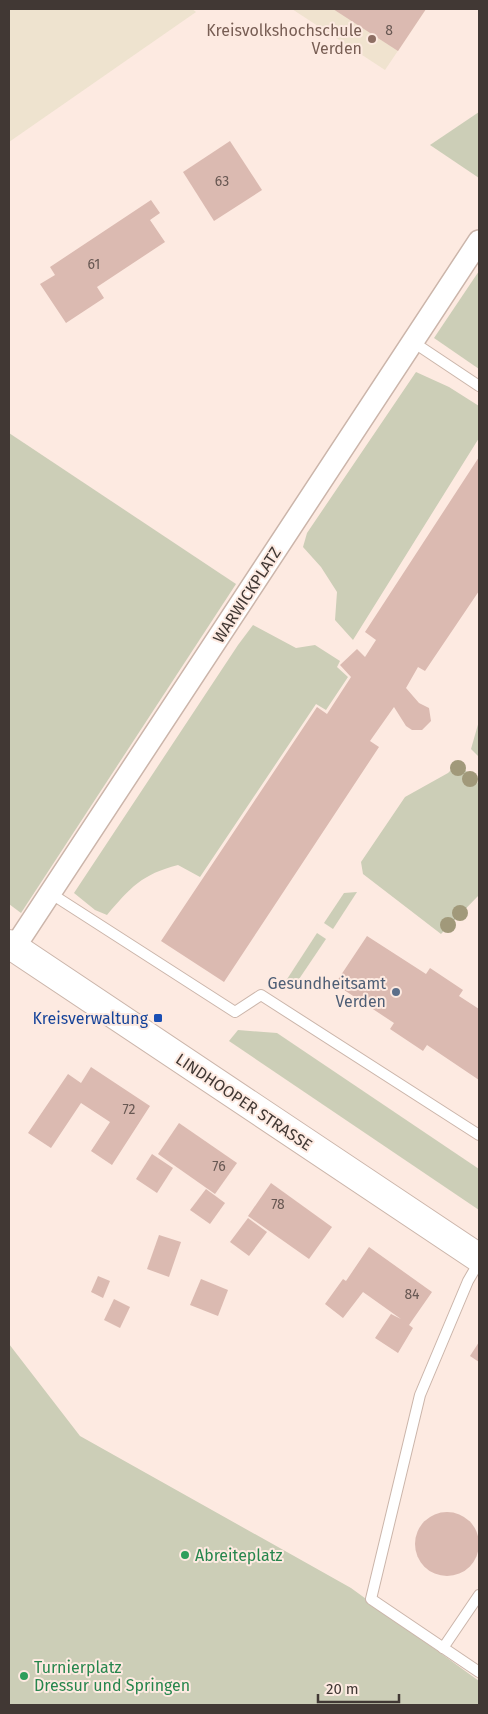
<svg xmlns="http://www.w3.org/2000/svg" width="488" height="1714" font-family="'Fira Sans',sans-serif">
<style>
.commercial{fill:#eee3cf}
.education{fill:#f0e3cf}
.green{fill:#ccceb7}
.building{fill:#dbbab1}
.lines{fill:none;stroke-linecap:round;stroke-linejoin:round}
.service-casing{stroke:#cbb5aa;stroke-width:12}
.minor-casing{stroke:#cbb5aa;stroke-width:24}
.secondary-casing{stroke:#cbb5aa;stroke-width:30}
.service{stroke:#fff;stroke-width:10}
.minor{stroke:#fff;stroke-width:21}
.secondary{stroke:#fff;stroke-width:28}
.tree{fill:#a1997a}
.education-dot{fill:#8d6e63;stroke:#fdeae1;stroke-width:2}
.service-dot{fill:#5c6f8a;stroke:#fdeae1;stroke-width:2}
.transit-dot{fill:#1a4fb4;stroke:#fdeae1;stroke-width:2}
.leisure-dot{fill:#2e9e5b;stroke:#fdeae1;stroke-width:2}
.labels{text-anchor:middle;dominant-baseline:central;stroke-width:4;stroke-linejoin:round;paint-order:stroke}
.number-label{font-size:14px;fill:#685853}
.education-label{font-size:16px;fill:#785e54;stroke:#fdeae1;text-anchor:end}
.street-label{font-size:16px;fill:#413834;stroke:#fdeae1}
.service-label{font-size:16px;fill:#4e5e75;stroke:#fdeae1;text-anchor:end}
.transit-label{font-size:16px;fill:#164399;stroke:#fdeae1;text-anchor:end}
.leisure-label{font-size:16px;fill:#27864d;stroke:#fdeae1;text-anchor:start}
</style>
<rect width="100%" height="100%" fill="#fdeae1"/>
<path class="commercial" d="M9,9h183l4,3 -187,130z"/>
<path class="education" d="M292,9h134l-41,61z"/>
<g class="green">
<path d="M479,112v66l-49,-33z"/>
<path d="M479,271v98l-45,-31z"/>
<path d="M416,372l33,15 30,19v32l-126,202 -18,-20 2,-28 -16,-25 -18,-20 4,-14z"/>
<path d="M9,433l227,151 -215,329 -12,-9z"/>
<path d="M253,625l43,23 19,-3 25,16 -3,6 11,10 -22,33 -10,-6 -116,173 -22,-12c-36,9 -48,23 -71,50l-12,-5 -21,-17 164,-248z"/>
<path d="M479,721v36l-8,-8z"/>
<path d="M458,763l21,21v111l-38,39 -78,-60 -2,-12 44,-65 43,-24z"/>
<path d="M357,892l-24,37 -9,-6 20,-30z"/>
<path d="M317,933l9,6 -33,49 -13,2z"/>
<path d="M238,1030l39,3 202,136v41l-250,-169z"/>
<path d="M9,1344l71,92 271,152 128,93v24h-470z"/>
</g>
<g class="building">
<path d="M333,9h93l-28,42z"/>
<path d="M230,141l32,49 -48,31 -31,-49z"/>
<path d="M151,200l9,13 -10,7 15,22 -68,45 7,11 -38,25 -26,-39 15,-9 -5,-8z"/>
<path d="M479,457v134l-54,80 -7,-4 -12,21 13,15 10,5 2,13 -9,9h-10l-6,-4 -12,-19 -24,34 9,6 -155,235 -63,-41 156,-234 10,7 24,-37 -11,-12 17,-16 8,8 11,-17 -11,-8z"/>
<path d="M367,936l59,38 4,-6 33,22 -4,6 20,13v71l-52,-35 -4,6 -33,-22 4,-6 -59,-39z"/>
<path d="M91,1067l59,39 -38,59 -21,-14 19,-29 -29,-19 -30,45 -23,-15 40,-59 13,9z"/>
<path d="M179,1123l58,40 -22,31 -57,-40z"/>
<path d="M152,1154l21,14 -16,25 -21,-14z"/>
<path d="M271,1183l61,44 -23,32 -61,-43z"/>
<path d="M206,1189l19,14 -15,21 -20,-14z"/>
<path d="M248,1218l19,14 -18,24 -19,-14z"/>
<path d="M159,1235l22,7 -12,35 -22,-8z"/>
<path d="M369,1247l63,45 -23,33 4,3 -15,25 -23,-15 16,-24 10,5 -38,-27 -20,26 -18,-14 18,-25 3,2z"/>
<path d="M98,1276l12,5 -7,17 -12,-6z"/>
<path d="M201,1279l27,11 -10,26 -28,-11z"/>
<path d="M114,1299l16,8 -10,21 -16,-8z"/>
<path d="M479,1342v20l-9,-6z"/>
<circle cx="447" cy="1544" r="32"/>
</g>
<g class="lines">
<g class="service-casing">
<g id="service">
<path d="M413,342l66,44"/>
<path d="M50,893l185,119 26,-17 218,140"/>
<path d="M479,1262l-11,19 -48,114 -49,204 108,73"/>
<path d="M443,1648l36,-53"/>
</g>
</g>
<g class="minor-casing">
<path id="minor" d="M14,948l465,-707"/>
</g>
<g class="secondary-casing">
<path id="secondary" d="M9,944l470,314"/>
</g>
<use href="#service" class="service"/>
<use href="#minor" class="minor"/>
<use href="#secondary" class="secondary"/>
</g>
<g class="tree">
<circle cx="458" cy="768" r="8"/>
<circle cx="470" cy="779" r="8"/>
<circle cx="460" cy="913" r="8"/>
<circle cx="448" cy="925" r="8"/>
</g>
<circle class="education-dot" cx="372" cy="39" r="5"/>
<circle class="service-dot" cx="396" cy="992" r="5"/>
<rect class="transit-dot" x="153" y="1013" width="10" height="10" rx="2.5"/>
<g class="leisure-dot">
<circle cx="185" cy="1555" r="5"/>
<circle cx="24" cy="1676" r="5"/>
</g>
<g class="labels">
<g class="number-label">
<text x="389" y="30">8</text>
<text x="222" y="181">63</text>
<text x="94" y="264">61</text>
<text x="129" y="1109">72</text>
<text x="219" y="1166">76</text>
<text x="278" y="1204">78</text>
<text x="412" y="1294">84</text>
</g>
<g class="education-label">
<text x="362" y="30">Kreisvolkshochschule<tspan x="362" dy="18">Verden</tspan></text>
</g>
<g class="street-label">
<text transform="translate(247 595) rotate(-57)">WARWICKPLATZ</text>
<text transform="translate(244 1102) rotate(34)">LINDHOOPER STRASSE</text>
</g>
<g class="service-label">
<text x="386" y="983">Gesundheitsamt<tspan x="386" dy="18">Verden</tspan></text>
</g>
<g class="transit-label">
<text x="148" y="1018">Kreisverwaltung</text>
</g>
<g class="leisure-label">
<text x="195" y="1555">Abreiteplatz</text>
<text x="34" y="1667">Turnierplatz<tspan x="34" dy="18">Dressur und Springen</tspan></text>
</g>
</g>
<rect width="488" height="1714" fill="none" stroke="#413834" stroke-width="20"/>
<path d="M318 1694v8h81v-8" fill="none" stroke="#413834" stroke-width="2.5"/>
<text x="326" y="1694" font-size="15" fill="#413834" stroke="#fdeae1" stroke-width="4" paint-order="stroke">20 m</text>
</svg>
